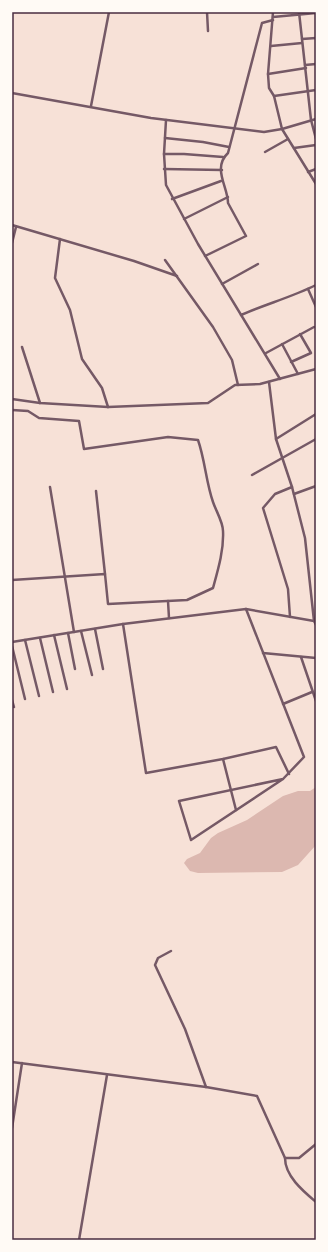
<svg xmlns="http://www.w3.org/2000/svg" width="328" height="1252" font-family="Overpass,sans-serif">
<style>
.water{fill:#dcb8b0}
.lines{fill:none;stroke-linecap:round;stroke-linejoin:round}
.minor{stroke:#755966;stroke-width:2.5}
.neatline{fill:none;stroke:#4a2c40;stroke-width:1.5}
</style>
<rect width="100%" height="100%" fill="#f7e1d7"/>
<path class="water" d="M316,787v58l-18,20 -16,7 -84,1 -8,-2 -6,-8 3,-4 13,-6 11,-15 7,-5 29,-13 36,-24 15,-5h12z"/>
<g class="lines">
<g class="minor">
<path d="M207,12l1,19"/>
<path d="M273,12l-5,62 1,14 5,8 8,33 34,55"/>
<path d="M299,12l12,108 5,19"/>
<path d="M273,17l43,-4"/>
<path d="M302,39l14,-1"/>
<path d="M271,46l31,-3"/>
<path d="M305,65l11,-1"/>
<path d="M268,74l38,-6"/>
<path d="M12,93l139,25 113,14 18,-3 34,-10"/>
<path d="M274,96l42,-6"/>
<path d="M91,106l18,-94"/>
<path d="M166,120l-2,34 2,31 32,59 82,135"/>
<path d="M165,138l38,4 26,5"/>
<path d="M294,148l22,-3"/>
<path d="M265,152l23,-13"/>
<path d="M164,154h20l39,3"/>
<path d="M164,169l58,1"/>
<path d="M308,172l8,-3"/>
<path d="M172,199l49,-18"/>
<path d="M184,219l44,-22"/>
<path d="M12,225l122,36 43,15"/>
<path d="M60,239l-5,39 15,32 12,49 20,29 6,19"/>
<path d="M12,243l4,-16"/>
<path d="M205,256l41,-20 -18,-33c0,-16 -16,-35 0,-50l34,-130 11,-3"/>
<path d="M165,260l48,67 19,33 6,25"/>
<path d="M222,284l36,-20"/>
<path d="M308,289l8,18"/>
<path d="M241,315c25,-11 51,-18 75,-30"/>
<path d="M282,344l16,30"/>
<path d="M22,347l18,56"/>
<path d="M266,353l48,-26"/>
<path d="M291,362l20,-9 -11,-19"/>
<path d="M269,382l7,57 16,48 13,51 9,83"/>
<path d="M12,399l28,4 68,4 100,-4 27,-18 25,-1 56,-15"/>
<path d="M12,410l16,1 11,7 40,3 5,28 84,-12 30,3c7,20 8,42 15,62 3,9 10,20 10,29 1,19 -5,39 -10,57l-26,12 -79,4 -3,-30 -93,6"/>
<path d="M276,439l40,-25"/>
<path d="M252,475l64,-36"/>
<path d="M50,487l24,145"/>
<path d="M96,491l9,83"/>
<path d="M294,494l22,-8"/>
<path d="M168,601l1,17"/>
<path d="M246,609l58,148 -21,22 -92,61 -12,-39 104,-22"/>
<path d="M290,617l-2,-28 -25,-81 12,-14 17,-7"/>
<path d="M123,624l23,149 77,-14 53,-12 13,27"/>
<path d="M95,629l8,40"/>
<path d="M81,631l11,44"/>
<path d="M68,633l7,36"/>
<path d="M54,635l13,54"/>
<path d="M40,638l13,54"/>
<path d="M25,640l14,56"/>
<path d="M12,642l111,-18 123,-15 68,12 2,4"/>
<path d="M12,646l13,53"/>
<path d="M263,653l53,5"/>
<path d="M301,657l15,44"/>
<path d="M12,700l2,7"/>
<path d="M283,704l29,-12"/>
<path d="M223,759l13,51"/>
<path d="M171,951l-13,7 -3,7 30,64 21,58"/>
<path d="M12,1062l194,25 51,9 28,62c0,18 18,33 31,44"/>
<path d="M12,1128l10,-65"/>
<path d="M285,1158h14l17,-14"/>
<path d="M79,1240l28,-165"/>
</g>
</g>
<rect width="328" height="1252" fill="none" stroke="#fffaf5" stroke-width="26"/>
<rect x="13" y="13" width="302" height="1226" class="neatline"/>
</svg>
